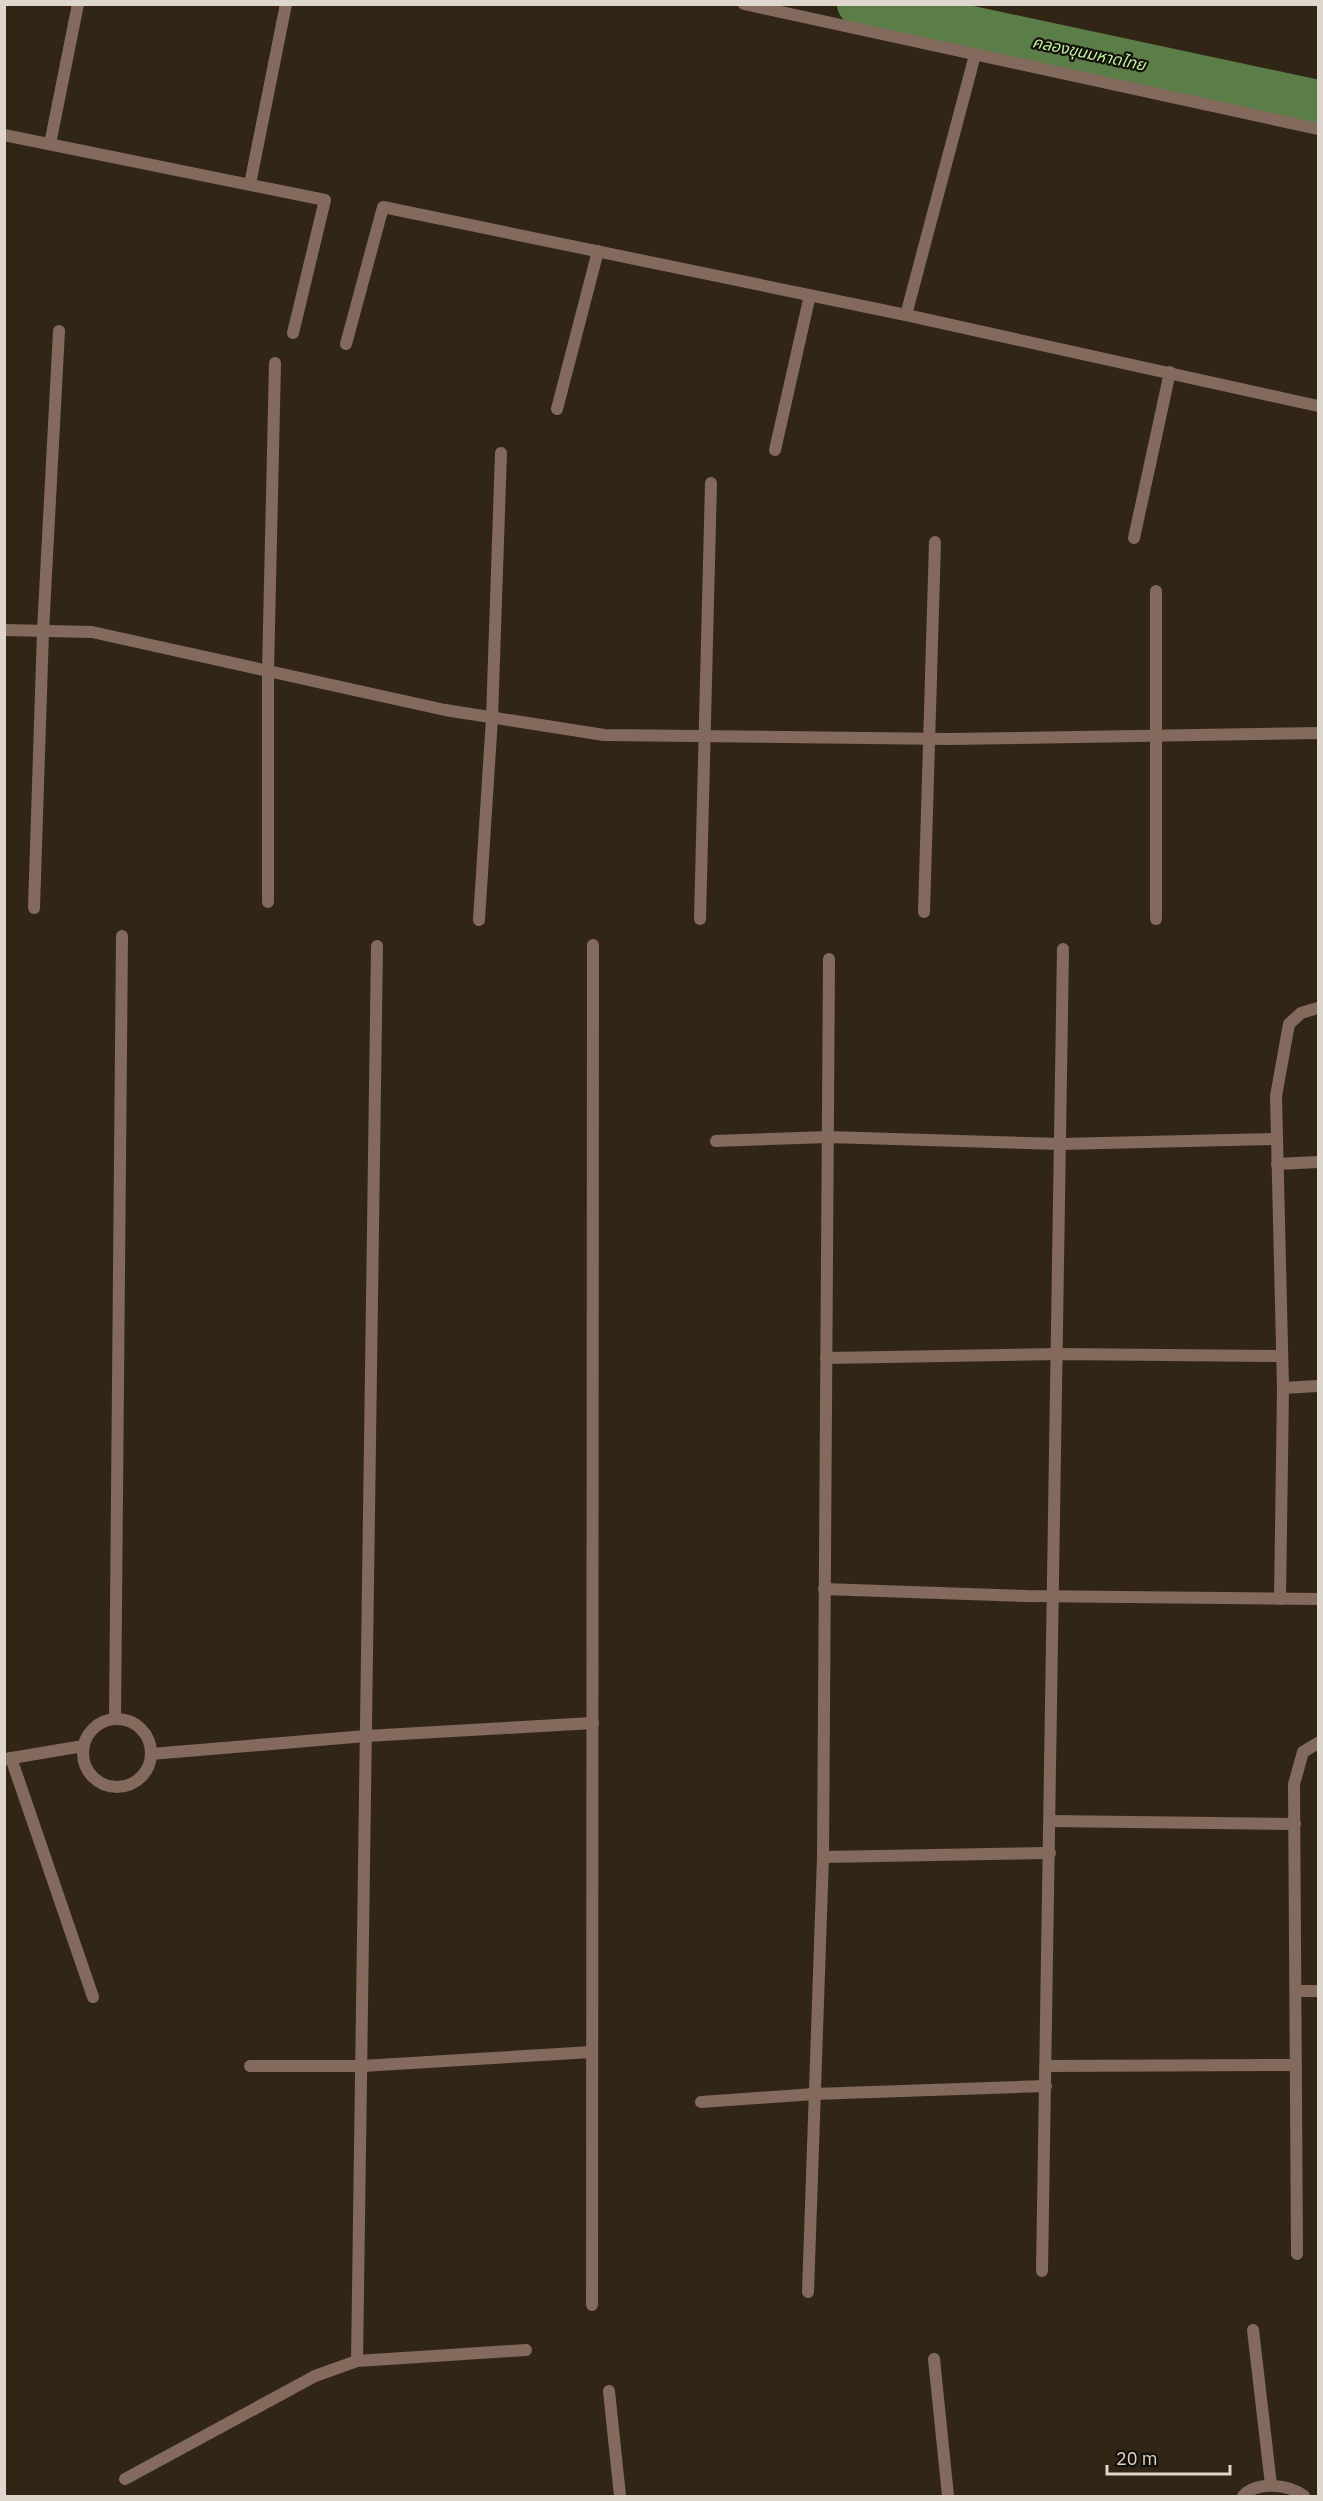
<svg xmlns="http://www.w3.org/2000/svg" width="1323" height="2501" font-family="'IBM Plex Sans','Noto Sans Thai',sans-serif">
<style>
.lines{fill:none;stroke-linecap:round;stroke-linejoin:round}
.canal{stroke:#5b7d48;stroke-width:44}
.minor{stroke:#84695d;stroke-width:12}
.labels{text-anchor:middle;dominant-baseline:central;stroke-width:4.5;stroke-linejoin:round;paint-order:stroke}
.water-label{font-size:16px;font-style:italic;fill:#bdf1a1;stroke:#151009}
</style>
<rect width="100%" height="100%" fill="#312615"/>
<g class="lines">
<path class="canal" d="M859,4l459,98"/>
<g class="minor">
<path d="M744,4l574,125"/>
<path d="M4,135l321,65 -32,133"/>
<path d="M50,144l28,-140"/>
<path d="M250,184l36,-180"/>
<path d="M906,315l69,-260"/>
<path d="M346,344l37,-137 523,108 412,91"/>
<path d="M557,409l41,-158"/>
<path d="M775,450l35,-155"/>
<path d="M1134,538l36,-166"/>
<path d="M1156,591v328"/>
<path d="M4,630l88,2 353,78 159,25 346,4 368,-6"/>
<path d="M268,902v-231l7,-308"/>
<path d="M34,908l9,-277 16,-300"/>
<path d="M924,912l11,-370"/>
<path d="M700,919l11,-436"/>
<path d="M479,920l13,-202 9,-265"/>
<path d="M377,946l-20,1415 169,-11"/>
<path d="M716,1141l112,-4 233,7 216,-5"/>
<path d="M1277,1164l41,-2"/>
<path d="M826,1358l232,-4 223,2"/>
<path d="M1283,1388l35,-2"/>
<path d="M824,1589l202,7 292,3"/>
<path d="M1280,1599l3,-211 -7,-292 13,-72 12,-11 17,-5"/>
<circle cx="117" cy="1753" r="34"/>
<path d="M115,1719l7,-783"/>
<path d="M151,1754l215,-18 227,-13"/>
<path d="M11,1758l82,239"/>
<path d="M6,1759l77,-13"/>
<path d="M1050,1821l245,3"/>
<path d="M823,1857l227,-4"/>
<path d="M1296,1991h22"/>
<path d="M250,2066h112l230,-14"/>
<path d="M1046,2066l250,-1"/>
<path d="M701,2102l113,-8 232,-8"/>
<path d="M1297,2254l-3,-470 9,-32 15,-9"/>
<path d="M1042,2271l21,-1322"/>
<path d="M808,2292l15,-435 6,-898"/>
<path d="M592,2305l1,-1360"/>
<path d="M1253,2330l18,155"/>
<path d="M934,2359l14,137"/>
<path d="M609,2391l11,105"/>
<path d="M125,2479l190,-103 42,-15"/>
<path d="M1243,2496c14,-15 46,-12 61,0"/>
</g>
</g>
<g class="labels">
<g class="water-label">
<text transform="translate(1089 53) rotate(12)">คลองขุนมหาดไทย</text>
</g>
</g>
<rect width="1323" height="2501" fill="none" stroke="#dfd7cd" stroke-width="12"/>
<path d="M1107 2465v9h123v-9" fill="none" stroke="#dfd7cd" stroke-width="3"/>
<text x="1116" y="2465" font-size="18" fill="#dfd7cd" stroke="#151009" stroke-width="4.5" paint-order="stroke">20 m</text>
</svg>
